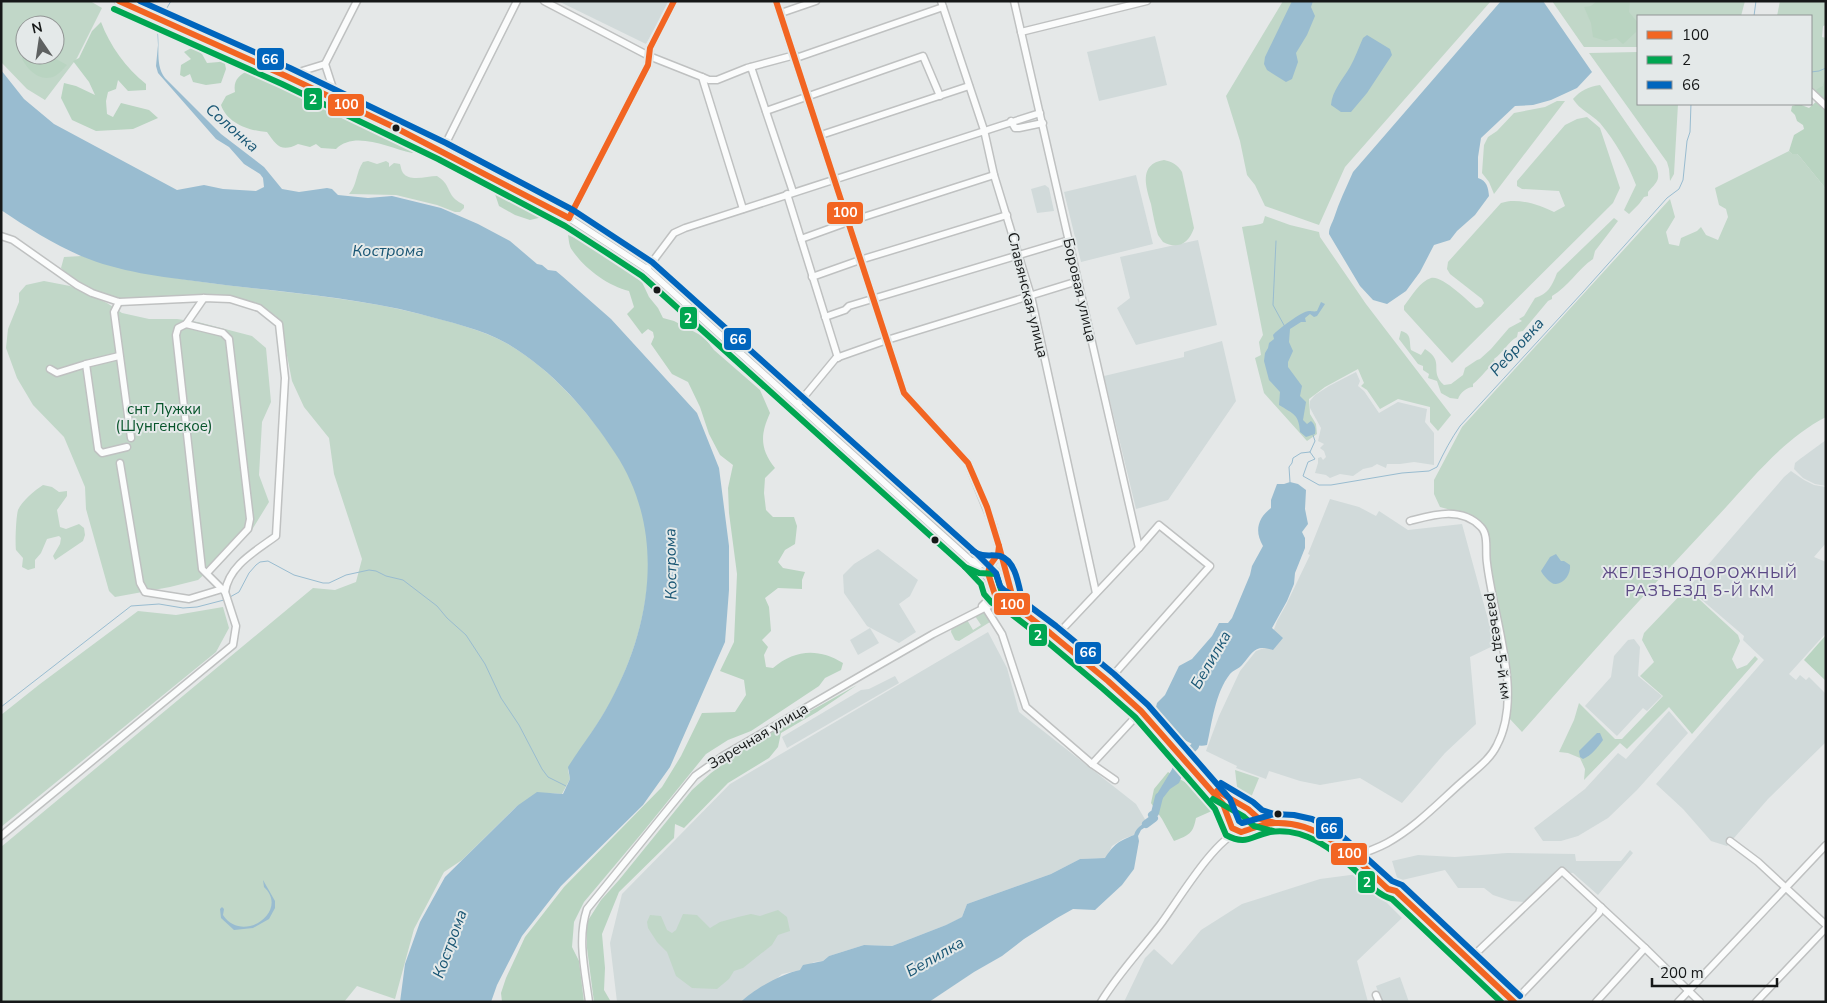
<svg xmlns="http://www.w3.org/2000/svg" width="1827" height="1003" font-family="'Nunito Sans',sans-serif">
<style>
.built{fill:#d1dada}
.green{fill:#c1d7c8;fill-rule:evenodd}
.forest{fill:#b9d4c1}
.water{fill:#99bcd0}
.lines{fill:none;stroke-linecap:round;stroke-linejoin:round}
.stream{stroke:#99bcd0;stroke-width:1}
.river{stroke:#99bcd0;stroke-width:8}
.minor-casing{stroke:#bfc1c1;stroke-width:9}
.minor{stroke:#fbfcfc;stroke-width:6}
.bus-1-casing{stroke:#e4e9e9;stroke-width:10}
.bus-2-casing{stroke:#e4e9e9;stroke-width:10}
.bus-3-casing{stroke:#e4e9e9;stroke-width:10}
.bus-1{stroke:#f26522;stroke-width:6}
.bus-2{stroke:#00a651;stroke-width:6}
.bus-3{stroke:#0065bd;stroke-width:6}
.bus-dot{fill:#161818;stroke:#e4e9e9;stroke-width:2}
.labels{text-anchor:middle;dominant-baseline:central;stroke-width:4;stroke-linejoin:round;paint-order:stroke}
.street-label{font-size:15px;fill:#161818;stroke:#e4e9e9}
.park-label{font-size:15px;fill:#06542a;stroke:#e4e9e9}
.water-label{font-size:16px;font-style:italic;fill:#195674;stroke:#e4e9e9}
.neighbourhood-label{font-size:16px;letter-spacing:1px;fill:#5b4885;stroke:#e4e9e9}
.line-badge{stroke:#e4e9e9;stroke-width:2}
.badge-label{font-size:14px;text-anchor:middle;font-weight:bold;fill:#fff}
</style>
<rect width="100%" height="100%" fill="#e5e8e8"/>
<g class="built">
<path d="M558,1h112l-24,43z"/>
<path d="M1155,36l12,49 -68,16 -12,-49z"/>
<path d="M1136,175l17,69 -72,18 -17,-70z"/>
<path d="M1045,185l4,3 5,23 -17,2 -6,-24z"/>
<path d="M1198,240l19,85 -81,20 -19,-37 13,-10 -10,-41z"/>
<path d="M1222,341l14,60 -68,99 -32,9 -32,-133 80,-19v-5z"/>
<path d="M1356,372l4,9 -2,5 6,5 15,22 19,-11 29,7 -2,13 9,11v32l-20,-3 -14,2h-13l-1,4 -9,-4 -5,3 -9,2 -10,7 -13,-2 -10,4 -4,-3 -11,-2 3,-10v-5l3,-1 2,3 3,-3 -2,-6 -4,-3 4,-4 -6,-3 3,-13 -11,-20v-7l5,-6 14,-9z"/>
<path d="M1826,440v46l-11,-2 -12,-6 -9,-9 1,-6 5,-4z"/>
<path d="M1791,471l13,9 10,5 12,2v56l-12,14 12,5v71l-37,41 7,6 4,-5 6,5 3,-3 17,17v48l-58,57 -41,47 -16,-5 -28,-32 -27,-25 108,-124 -21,-20 1,-4 -56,-48 96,-111z"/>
<path d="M1330,499l29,8 17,9 3,-5 29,19 54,-6 33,121 -25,12 6,67 -31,29 -43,50 -42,-25 -40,7 -20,-4 -31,-10 -3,8 -30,-11 1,-2 -31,-15 13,-35 21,-45 16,-20 8,-3 9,-16 4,-11 9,-16 24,-50 -2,-1z"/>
<path d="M878,549l40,31 -8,16 -11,8 17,28 -17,11 -32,-17 -23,-33 -1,-18 11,-11z"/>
<path d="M870,628l9,15 -21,12 -8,-15z"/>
<path d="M988,632l19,36 12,44 117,92 10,17 -7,6 -5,8 -11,4 -11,7 -6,12 -26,1 -29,15 -84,30 -5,13 -16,8 -54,21 -28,-1 -35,11 -6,5 -9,1 -13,8 -19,4 -7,6 -15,8 -19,14h-124l-7,-59 12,-49 108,-110z"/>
<path d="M1634,639l6,8 -2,29 24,20 -15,15 -4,-3 -26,28 -32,-30 26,-29 3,-21 14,-16z"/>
<path d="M895,676l4,7 -112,65 -5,-11 79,-47 8,-1z"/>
<path d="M1669,711l19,22 -51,57 -29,28 -30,18 -17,5h-18l-9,-13 51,-39 33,-36 8,6z"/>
<path d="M1630,850l3,3 -35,42 -25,-22 -16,-1 -16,17 -17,13 -13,-1 -18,-6 -9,-7h-26l-13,-18 -47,11 -6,-20 26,-6 37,2 52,-4 68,1 1,7h45z"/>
<path d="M1358,874l44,44 -45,43 11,41h-244l21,-44 9,-9 18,16 29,-35 41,-26 78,-25z"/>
<path d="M1400,977l9,25h-27l-6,-16z"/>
</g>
<g class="green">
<path d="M1,1h89l12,7 -25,50 -32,42 -18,-11 -26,-27zM25,25h30v30h-30z"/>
<path d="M1283,1h208l-146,166 -26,58 -54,-19 -10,-21 -8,-10 -7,-34 -14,-45z"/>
<path d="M1552,1h193l-4,15h-103v31h-54z"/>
<path d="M1780,1h46v24l-3,1 -1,11 4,1v40l-1,4 -9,12 -5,-5v-73h-34z"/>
<path d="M1638,52v52h40l-4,70 -4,7 -1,-12 -2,-7 -78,-109z"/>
<path d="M1600,85l56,81c5,14 1,16 -8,26v4l-4,1 -5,7 -10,10 -5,-4 12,-25c-9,-23 -20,-43 -36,-62 -9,-9 -20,-13 -27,-24 8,-9 15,-12 27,-14z"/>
<path d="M1557,101h8l-71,93 -5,-12 -7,-9 2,-28 4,-8 9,-6 17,-18 31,-6z"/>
<path d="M1587,117l13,11 20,60 -7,15 -161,160 -48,-53v-4c7,-9 16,-25 27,-28 11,-3 37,23 45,30l5,-1 3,-4 -2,-4 -32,-25 -3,-5 1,-7 53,-59c16,-6 39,2 53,9l11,-6 -6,-15 -37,-2 -5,-3v-5l48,-56 12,-6z"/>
<path d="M1789,151l3,3h5l3,3 26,32v228c-45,23 -77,66 -111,102 -66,70 -130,141 -193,213l-13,-14 -4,-62 -22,-131 -32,-15 -11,-3 -6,-13v-14l28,-53 208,-228 5,18 -9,15 3,12 10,2 2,-8 16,-7 4,-4 5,8 12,5 10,-23 -2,-8 -7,-4 -4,-17z"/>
<path d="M1164,160c8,2 13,4 18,12l12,56c-5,15 -16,22 -31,14l-5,-7c-3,-10 -5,-20 -7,-31 -5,-17 -13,-40 13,-44z"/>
<path d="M368,161l9,3 9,-3 3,2v4l5,-4 6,1c1,3 1,6 3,9 7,9 24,3 34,3 12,8 9,11 16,21 2,3 8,6 11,8v3l-4,4h-5l-18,-7 -41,-10 -47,-1c8,-8 7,-22 14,-32z"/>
<path d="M1265,216l25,9 29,7 1,5 46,67 85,111 -13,16 -8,-9v-15l-32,-8 -18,10 -13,-19 -6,-4 3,-3 -6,-14 -33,18 -16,12 1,15 6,10 1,10 -10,7 -43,-48 -9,-35 6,-3 -2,-13 4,-7 -21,-108c8,-2 14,-1 21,-4z"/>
<path d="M1614,218l4,3 -23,30 -2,8c-15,10 -25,28 -41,37v3l-4,2 -25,30 -5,1 -1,5c-9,5 -13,15 -23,22l1,3c-6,4 -14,16 -22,22v3c-6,0 -13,6 -15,12l-8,-1 -9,-5 -4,-12 -9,-3 1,-4 -6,-4v-4l-5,-2 -19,-25 2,-8c11,3 8,9 10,19l10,5 4,-6c21,13 3,22 19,36l7,-1 12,-9 2,-7 12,-8 3,-1 11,-10 18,-21 13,-7 -3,-2 5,-3 11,-18c13,-4 17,-12 22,-25z"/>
<path d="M82,256c111,36 229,30 342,59 27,7 59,15 84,29 43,26 77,64 105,105 12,18 23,38 29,59 17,65 -1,137 -32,195 -13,23 -29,45 -42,67l2,9 -8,15 -12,-1 -33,13 -55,54 -18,12 -30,57 -19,70 -38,-13 -13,16h-343v-155l312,-259 22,2 21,-8 6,-23 -28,-85 -5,-36 -25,-31 -12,-26 -11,-56 -5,-9 -17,-11 -50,-9 -90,3 -24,-8 -26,-15 -8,-8 3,-11z"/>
<path d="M44,281l26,5 37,17 15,10 27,6h28l21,3 54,14 14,12 5,54 -9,20 -3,53 10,27 -19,31 -52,47 -28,7 -55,10 -6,-6 -23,-82 -1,-22 -21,-50 -31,-32 -16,-27 -11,-30 2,-19 11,-27v-9l7,-8z"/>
<path d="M43,485l9,2 7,5 8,-1v5l-10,14 3,17 6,2 13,-5 5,4 1,7 -2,6 -28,19 -2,-4 7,-12 1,-6 -2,-2 -12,3 -6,14 -6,7v8l-7,2 -6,-3 1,-9 -7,-8c-1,-6 0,-34 2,-40 4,-9 17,-20 25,-25z"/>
<path d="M994,566c10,0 16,25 7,29l-5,-2 -6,-22z"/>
<path d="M1687,588l51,47 2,6 -8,18 5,10 10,-4 8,-9 3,3 -66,75 -23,-27 -42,42 -7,-6 -36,37 1,-11 -5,-11 -12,-5 -9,-1 15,-32 5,-17 36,36h7l41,-43 -23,-20 14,-14 -12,-22 2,-7z"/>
<path d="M223,607l6,21 -13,24 -215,175v-112l39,-31 98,-73 38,4z"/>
<path d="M981,611l4,2 5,9 -31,19 -4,-1 -4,-8 1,-6 14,-8 7,12 8,-5 -6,-9z"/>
<path d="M1235,770l24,8 -9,22 -12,-5z"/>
<circle cx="1241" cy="819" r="9"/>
<path d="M778,910l9,7 3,14 -12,4 -6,10 -29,23 -9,3 -5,8 -12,10 -25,-1 -16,-12 -9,-24 -10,-10 -9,-14 -1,-6 3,-7 11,1 6,14 5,3 4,-3 7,-16 14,1 13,13 10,-6 18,-5 13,-3 9,2z"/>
</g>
<g class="forest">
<path d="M1597,1h33l-1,11 9,11 -2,9 -13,12 -7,-6 -10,3 -13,-4 -2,-14 -7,-16 7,-1z"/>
<path d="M101,22c9,24 25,46 45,62v6l-18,1 -10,-11 -2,9 -8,3 -2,9 1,13 6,3 8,-14 28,7 9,8 -25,11 -37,2 -24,-11 -11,-22 3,-15 12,3 19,9 -6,-13 -16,-21 6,-3 13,-27z"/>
<path d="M193,47l9,7 5,9 12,-1 5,-3 2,10 -5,14 -15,2 -13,-3 -3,-8 -6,3 -4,-2 1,-10 10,-6 -7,-7z"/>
<path d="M25,55h24l18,10c-3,3 -8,9 -12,11 -15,7 -27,-6 -33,-17z"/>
<path d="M248,70c22,7 51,16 64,35 24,7 92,23 105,45l-5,3c-23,-5 -57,-23 -76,-4l-15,-1 -5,-4 -6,3 -12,-3c-17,9 -22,1 -31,-12 -18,-1 -40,-9 -46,-27l5,-9 9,-4c-2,-12 4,-16 13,-22z"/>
<path d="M1826,78v111l-26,-32 -3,-3h-5l-3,-3 5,-16 10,-6 -1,-4 -6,-4 -2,-6 -4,-4 1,-5 7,-2 10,4 8,-7 -1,-11 6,-4z"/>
<path d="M495,194c17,1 34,13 48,23l-13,3 -15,-5 -16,-9z"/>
<path d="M568,235l19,8 55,39 7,15 9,11 5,10 11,3 30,16 10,13 46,40 10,23c-10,22 -10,36 5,55l-10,10 -1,15 2,17 7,7h21l3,9 -2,18 -10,6 -7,12 5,6 22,4 -3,8v9l-24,-1 -13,10 4,9 2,24 -9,9 6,7 -4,8 2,12 7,1c22,-19 46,-20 70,-5l-2,7 -16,8 -6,8 -68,45 -23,9 -22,14 -64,79 -58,69 -10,20 -2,25 7,14 5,41h-82l-1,-9 5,-15 19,-41 39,-50 98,-100 19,-31 21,-43 33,-1 11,-17 -2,-15 -24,-9 14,-29 3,-68 -8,-61 -1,-25 5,-23 -13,-10 -11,-21 -9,-27 -12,-25 -16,-8 -21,-30 3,-7 -1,-5 -5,-3 -6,5 -15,-20 7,-7 -5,-16c-21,-5 -45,-23 -57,-41 -3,-4 -3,-10 -4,-15z"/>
<path d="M1826,635v46l-22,-21z"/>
<path d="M857,685l-40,27 -36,21 -3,14 -9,11 -41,25 -44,45 -9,-4 -1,14 -55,54 -17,42 3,34 -1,22 7,12h-17l-7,-54v-26l14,-22 18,-20 73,-90 19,-17 26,-19 34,-21z"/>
<path d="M1168,772c16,10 33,18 46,31v7l-18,8c-3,16 -7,17 -22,23l-12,-22 -11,-16 3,-14z"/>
</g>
<g class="water">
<path d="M1292,1h21l-2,6 4,9 -8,19 -11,18 2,9 -6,17 -6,3 -19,-12 -3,-6 1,-7z"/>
<path d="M1501,1h42l49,71 -15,16 -26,12 -18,5 -18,1 -34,32 -3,19v21c9,3 10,9 11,18l-14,19 -18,16 -7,9 -16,5 -14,27 -14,19 -19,13 -14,-4 -13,-14 -31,-52c0,-7 3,-10 5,-16 5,-16 12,-30 19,-46z"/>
<path d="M157,27c4,17 -3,37 8,51l56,56 43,33 18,22 17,3 28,-4 5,1 6,6 30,3 24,-2 49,12 37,16 32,17 27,23 5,1 6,5 8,1 6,5 49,43 86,94 22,55 10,78v44l-4,52 -55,125 -27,38 -82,81 -39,50 -25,49 -6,17h-91l5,-38 15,-42 25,-45 72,-71 20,-14 26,2 7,-15 -2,-12c14,-22 30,-42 42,-65 42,-77 56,-172 5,-249 -28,-43 -62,-82 -107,-109 -26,-15 -59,-22 -88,-30 -71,-18 -145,-22 -218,-32 -40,-5 -83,-10 -121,-26 -27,-12 -55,-29 -80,-46v-140l23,29 30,25 123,66 27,-5 19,4 33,2 8,-4 -1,-9 -3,-4 -16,-10 -15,-17 -13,-8 -58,-66 -2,-7 2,-21z"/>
<path d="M1367,35l23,14 2,6 -25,38 -16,19h-10l-10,-7c1,-14 12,-26 19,-38 5,-9 9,-20 13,-29z"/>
<path d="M1321,302l4,2 -8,12 -3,1 -4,-3 -5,4 1,4h-5l-11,7 -1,13 4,9 -5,11v5l14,19 -2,10 6,6 -3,18 4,4 4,-3c4,3 5,8 4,13l-9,3 -6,-5c-1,-17 -6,-18 -21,-27l1,-13 -11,-12 -5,-19 1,-8 3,-5 1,-5 5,-4 -1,-4c4,-5 29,-24 36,-24 3,0 5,1 8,0z"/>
<path d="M1290,482l8,2 8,6 -1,19 3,15 -6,8 3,6v10l-10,25 -1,11 -7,17 -15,27 11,10 -10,12c-18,-6 -20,2 -31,15 -3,4 -9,5 -12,9 -15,19 -18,49 -23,71 -20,5 -40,-20 -52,-34l2,-8 8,-8 14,-29 13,-7 20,-23 7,-13h9l4,-5 18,-43 2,-9 11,-20c-9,-15 -5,-28 8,-38v-8l6,-16h7z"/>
<path d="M1556,554l5,7h3l6,4c1,8 -5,18 -14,19 -5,1 -13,-9 -15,-13l9,-14z"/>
<path d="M1597,733h3l3,7c-5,7 -12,16 -20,19l-3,-2 -1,-6z"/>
<path d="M1179,761l1,7 3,6 -4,9 -9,6 -14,18 1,-13 17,-28z"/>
<path d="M1154,818l-1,4 -12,8 -3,6 1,5 -5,28 -12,16 -27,25 -22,-1 -16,9 -33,21 -22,17 -28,16 -45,30h-188c13,-13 42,-29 59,-32l3,-5 20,-4 6,-5 35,-11 28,1 54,-21 16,-8 5,-13 84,-30 29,-15 25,-1c9,-14 14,-17 29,-23 3,-9 11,-13 20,-17z"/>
<path d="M263,880l12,21v7l-6,11 -16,9 -19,2 -13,-12 -1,-9 2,-2 2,2 -1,6c20,30 67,-4 41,-28z"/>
</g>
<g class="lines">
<g class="stream">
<path d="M164,13l7,-12"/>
<path d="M1754,16l2,-15"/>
<path d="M1811,72l8,-1 7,-3"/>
<path d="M1276,241l-3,64 12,22"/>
<path d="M1310,452l5,7 -7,3 -5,14 16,9h12l71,-12 27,-2 8,-4c7,-15 14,-28 23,-41l123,-134 84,-94 12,-9 4,-9 4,-39 3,-9 1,-28"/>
<path d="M1290,482l-1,-15 3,-4 1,-5 8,-5 9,-1 5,-11 -2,-6"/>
<path d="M230,597l9,-5 10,-19 7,-8 4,-3 8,-1 26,14 29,8h6l17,-8 23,-5 7,1 10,5 17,4 34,26 10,12 19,17 19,29 16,34 18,27 23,44 6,8 18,9"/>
<path d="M1,707l130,-101 28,-2 24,4 14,-1 27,-7"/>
</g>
<g class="river">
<path d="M1176,770l4,-8 15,-16 2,-9"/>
<path d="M1146,824l8,-6 -2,-3 3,-2 4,-16"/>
</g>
<g class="minor-casing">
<g id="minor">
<path d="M118,1l168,75 156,75 127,67 43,28 35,23 323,291 19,19"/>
<path d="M544,1l105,55 53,21 41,132"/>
<path d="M776,1l128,392 64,70 25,62 22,81"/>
<path d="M941,1l43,129 10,45 37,121 65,297"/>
<path d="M1014,1l125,547"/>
<path d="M781,13l35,-12"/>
<path d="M1021,32l126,-31"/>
<path d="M796,58l147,-51"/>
<path d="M325,64l32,-63"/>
<path d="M325,64l12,37"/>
<path d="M751,67l42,125"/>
<path d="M286,76l39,-12"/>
<path d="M702,77l7,3h8l30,-12 48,-13"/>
<path d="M1811,92l15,14"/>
<path d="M766,111l157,-55 17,40"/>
<path d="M1011,121l4,7h4l24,-5"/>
<path d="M821,135l148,-49"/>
<path d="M442,151l75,-150"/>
<path d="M787,194l51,164"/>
<path d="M569,218l79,-153 2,-17 24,-47"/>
<path d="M1,236l12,4 64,45 15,8 27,9 85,-4 26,1 29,9 20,16 6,54 -9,158c-20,15 -47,29 -51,56"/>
<path d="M801,239l47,-17 146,-47"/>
<path d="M647,269l27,-36 11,-5 355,-115"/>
<path d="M812,277l48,-17 147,-45"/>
<path d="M119,302l-5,10 17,126"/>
<path d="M825,317l20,-7 4,-4 220,-66"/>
<path d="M186,324l37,9 6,6 21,180 -2,10 -41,44"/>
<path d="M119,356l-33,8 12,85 4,4 25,-6"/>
<path d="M50,369l7,4 29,-9"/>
<path d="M798,404l38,-46 51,-18 191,-59"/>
<path d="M120,463l20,120 5,9 44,7 33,-10"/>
<path d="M973,561l12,4 7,-1 6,-10 1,-7"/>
<path d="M990,565l-2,8 1,6 6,16 20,11 35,27 58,48 33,30 82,93 9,24 9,4 19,-7 13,-2"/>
<path d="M982,606l8,-8 2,-8"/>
<path d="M985,607l17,27 24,73 66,57 23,16"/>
<path d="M1055,637l84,-89 20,-23 51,41 -102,115"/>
<path d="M1092,764l49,-53"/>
<path d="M1214,789l28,17 6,3 4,5 11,6 10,3 28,2 20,7 13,8 54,49 3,7 111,106"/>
<path d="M1,836l232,-191 3,-19 -11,-34 -23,-23 -26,-234 2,-7 8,-4 18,-26"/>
<path d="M1730,841l28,21 68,63"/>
<path d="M1352,857c12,-4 24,-8 35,-14 29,-16 52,-41 76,-62 12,-11 27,-21 34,-36 27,-51 -4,-128 -10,-182 -2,-11 2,-28 -6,-36 -20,-21 -48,-12 -71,-6"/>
<path d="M1388,889l8,2 118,111"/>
<path d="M1470,959l92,-88 83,77 55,54"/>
<path d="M1376,995l3,7"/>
<path d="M589,1002c-4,-31 -12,-63 -2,-93l108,-133 28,-20 144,-84 66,-38 69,-35 7,-9"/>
<path d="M1101,1002c17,-28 39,-51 59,-77 16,-21 55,-87 79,-93"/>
<path d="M1514,1002l85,-89 2,-6"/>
<path d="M1596,1002l49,-54"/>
<path d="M1678,1002l148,-157"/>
<path d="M1756,1002l70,-74"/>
</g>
</g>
<use href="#minor" class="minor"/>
<g class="bus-1-casing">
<g id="bus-1">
<path d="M119,1l167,75 110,52 173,90"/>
<path d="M776,1l128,392 64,70 19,44 12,39 -1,8 -8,11 -2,8 7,22 20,11 35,27 58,48 33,30 82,93 9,24 9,4c11,-3 22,-9 34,-9 48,-2 80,36 113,66l8,2 118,111"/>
<path d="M569,218l79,-153 2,-17 24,-47"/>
<path d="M999,546l16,60"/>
<path d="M1217,791l31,18 10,9 17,5"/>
</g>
</g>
<g class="bus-2-casing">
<g id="bus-2">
<path d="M114,9l168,75 156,75 127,67 42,27 35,23 322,290 17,18 3,10 8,9 18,10 35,27 57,48 33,29 80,92 11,26c20,11 25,1 44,-3 12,-2 27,0 38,5 19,8 33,20 48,34 10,10 21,24 36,28l109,103"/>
<path d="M965,567l14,6 17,1 11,34"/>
<path d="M1213,799l30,17 11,10 19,5"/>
</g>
</g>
<g class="bus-3-casing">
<g id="bus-3">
<path d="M140,1l150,67 156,75 127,67 79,52 324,291 20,20 4,13 4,4 16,9 36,27 58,48 34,31 82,94 9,22 3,2 32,-9 20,1 18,4 16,8 14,9 50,45 10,4 118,111"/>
<path d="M973,551c11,7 16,3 27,5 17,5 19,33 23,48"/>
<path d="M1221,783l32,19 9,8 15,5"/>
</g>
</g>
<use href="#bus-1" class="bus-1"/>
<use href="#bus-2" class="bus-2"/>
<use href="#bus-3" class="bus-3"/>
</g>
<g class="bus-dot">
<circle cx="396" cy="128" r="4.5"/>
<circle cx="657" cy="290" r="4.5"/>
<circle cx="935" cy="540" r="4.5"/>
<circle cx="1278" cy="814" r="4.5"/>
</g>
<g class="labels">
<g class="street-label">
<text transform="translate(1080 290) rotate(77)">Боровая улица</text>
<text transform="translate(1028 295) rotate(76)">Славянская улица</text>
<text transform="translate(1499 646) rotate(82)">разъезд 5-й км</text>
<text transform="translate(758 736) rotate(-31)">Заречная улица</text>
</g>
<g class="park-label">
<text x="164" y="409">снт Лужки<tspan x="164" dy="17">(Шунгенское)</tspan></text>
</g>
<g class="water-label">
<text transform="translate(232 128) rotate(41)">Солонка</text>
<text x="388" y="251">Кострома</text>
<text transform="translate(1517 347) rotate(-48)">Ребровка</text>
<text transform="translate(671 564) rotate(-91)">Кострома</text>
<text transform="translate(1211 660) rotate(-60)">Белилка</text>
<text transform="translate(450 944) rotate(-70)">Кострома</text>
<text transform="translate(935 957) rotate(-30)">Белилка</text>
</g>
<g class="neighbourhood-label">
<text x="1700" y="573">ЖЕЛЕЗНОДОРОЖНЫЙ<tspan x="1700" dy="18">РАЗЪЕЗД 5-Й КМ</tspan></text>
</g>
</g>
<g class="line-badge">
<rect x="256" y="47" width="29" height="24" rx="5" fill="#0065bd"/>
<rect x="303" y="87" width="20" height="24" rx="5" fill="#00a651"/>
<rect x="327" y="93" width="38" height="24" rx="5" fill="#f26522"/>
<rect x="826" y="201" width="38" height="24" rx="5" fill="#f26522"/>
<rect x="679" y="306" width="19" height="24" rx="5" fill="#00a651"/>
<rect x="723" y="327" width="29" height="24" rx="5" fill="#0065bd"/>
<rect x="993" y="592" width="38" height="24" rx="5" fill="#f26522"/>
<rect x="1028" y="623" width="20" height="24" rx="5" fill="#00a651"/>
<rect x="1074" y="641" width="28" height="24" rx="5" fill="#0065bd"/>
<rect x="1315" y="816" width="29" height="24" rx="5" fill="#0065bd"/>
<rect x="1330" y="842" width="38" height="24" rx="5" fill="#f26522"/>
<rect x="1357" y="870" width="19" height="24" rx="5" fill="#00a651"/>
</g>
<g class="badge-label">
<text x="270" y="64">66</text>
<text x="313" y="104">2</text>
<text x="346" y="109">100</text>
<text x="845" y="217">100</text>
<text x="688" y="323">2</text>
<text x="738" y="344">66</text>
<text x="1012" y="609">100</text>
<text x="1038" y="640">2</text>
<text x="1088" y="657">66</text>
<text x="1329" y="833">66</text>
<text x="1349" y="858">100</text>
<text x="1367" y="887">2</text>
</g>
<rect width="1827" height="1003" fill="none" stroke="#161818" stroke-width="5"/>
<rect x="1637" y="15" width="175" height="90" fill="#e4e9e9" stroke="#929595"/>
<rect x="1647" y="31" width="25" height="8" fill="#f26522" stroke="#929595"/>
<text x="1682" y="40" font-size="15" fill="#161818">100</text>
<rect x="1647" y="56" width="25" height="8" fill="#00a651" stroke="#929595"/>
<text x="1682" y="65" font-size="15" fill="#161818">2</text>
<rect x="1647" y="81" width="25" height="8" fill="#0065bd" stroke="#929595"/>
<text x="1682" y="90" font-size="15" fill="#161818">66</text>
<g transform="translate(40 40) rotate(347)"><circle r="24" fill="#e4e9e9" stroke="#929595"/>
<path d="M0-4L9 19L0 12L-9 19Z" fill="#5e6161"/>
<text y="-8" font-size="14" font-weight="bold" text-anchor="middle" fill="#161818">N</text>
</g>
<path d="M1652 978v8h125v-8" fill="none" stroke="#161818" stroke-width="2.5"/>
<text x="1660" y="978" font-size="15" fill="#161818" stroke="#e4e9e9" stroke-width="4" paint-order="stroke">200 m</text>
</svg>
